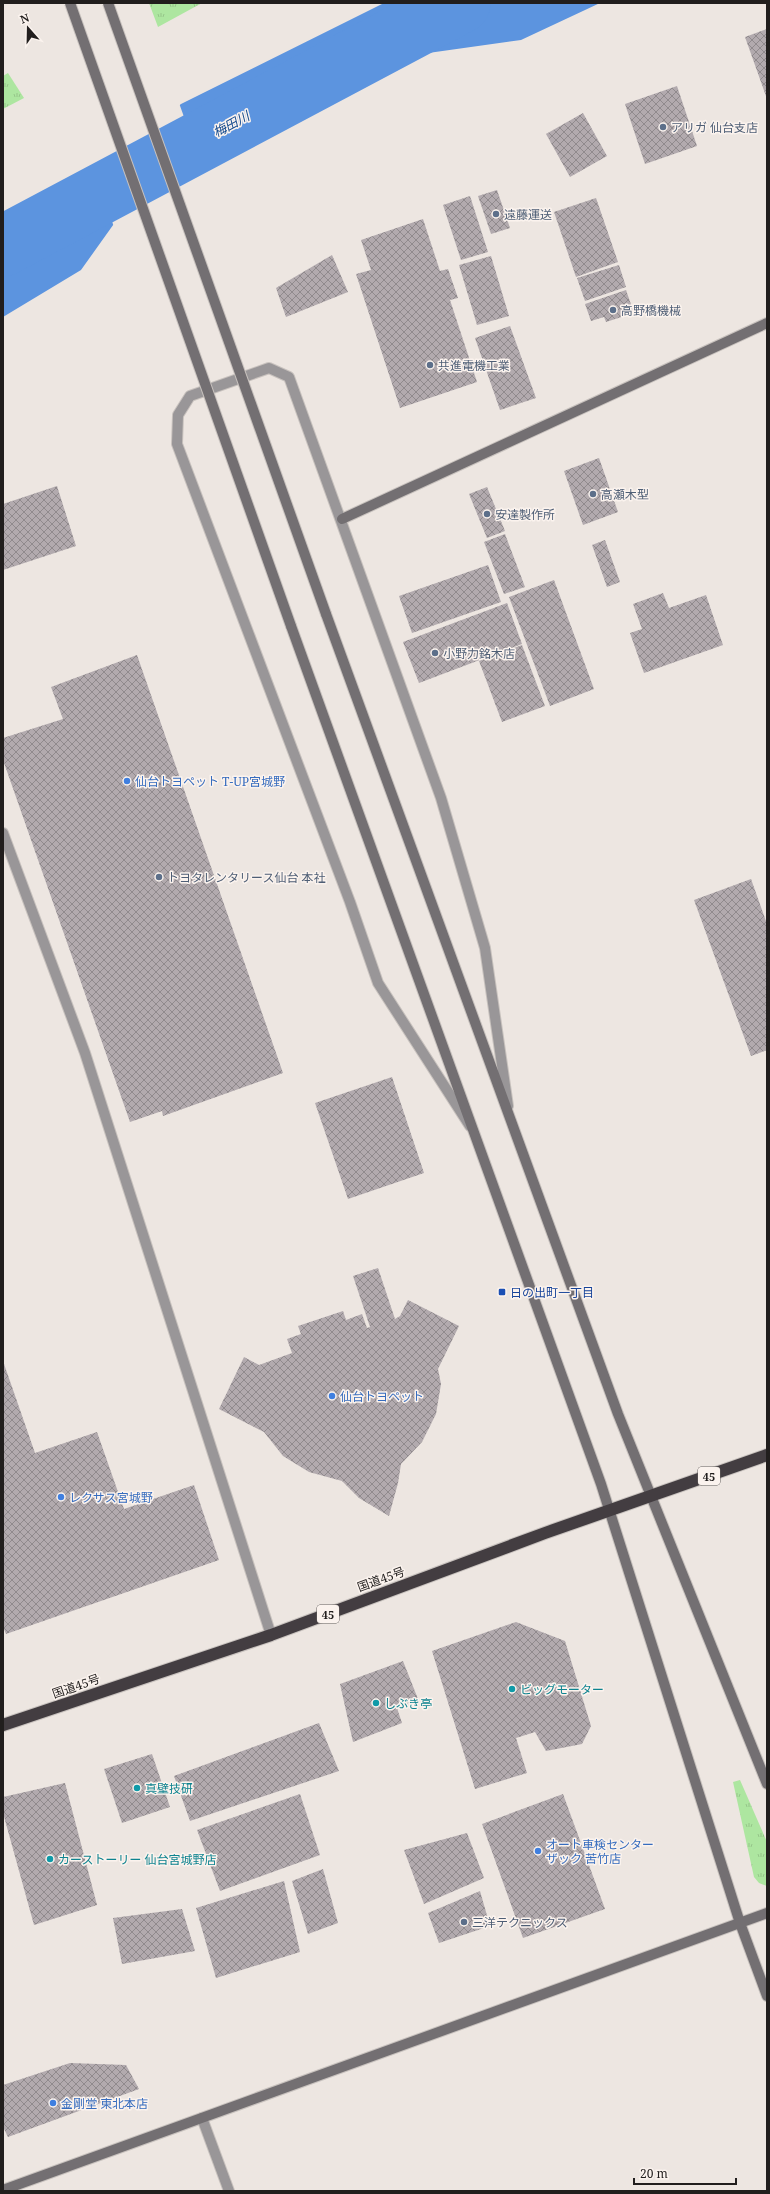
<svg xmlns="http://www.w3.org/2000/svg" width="770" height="2194" font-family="'Noto Serif','Noto Sans JP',serif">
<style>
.grass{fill:url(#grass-tufts)}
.water{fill:#5c94df}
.pier{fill:#ede6e1}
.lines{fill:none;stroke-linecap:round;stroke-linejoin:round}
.river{stroke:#5c94df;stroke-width:61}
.building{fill:url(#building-cross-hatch)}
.lane-casing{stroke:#c8c2be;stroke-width:12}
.street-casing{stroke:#c8c2be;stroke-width:12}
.secondary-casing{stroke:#c8c2be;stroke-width:12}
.highway-casing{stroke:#c8c2be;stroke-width:14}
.lane{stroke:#999698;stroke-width:10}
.street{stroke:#999698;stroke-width:10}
.secondary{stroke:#736f72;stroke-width:10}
.highway{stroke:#433d41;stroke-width:12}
.secondary-bridge-casing{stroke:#c8c2be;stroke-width:12;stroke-linecap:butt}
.secondary-bridge{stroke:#736f72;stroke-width:10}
.service-dot{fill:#5c6f8a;stroke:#fbf3ee;stroke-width:1.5}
.shop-dot{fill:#3f7fe0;stroke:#fbf3ee;stroke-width:1.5}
.transit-dot{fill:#1a4fb4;stroke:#fbf3ee;stroke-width:1.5}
.culture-dot{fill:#0f9aa8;stroke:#fbf3ee;stroke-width:1.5}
.labels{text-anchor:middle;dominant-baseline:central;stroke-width:3;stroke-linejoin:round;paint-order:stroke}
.shield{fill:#fbf3ee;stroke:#625e5c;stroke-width:1}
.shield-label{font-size:11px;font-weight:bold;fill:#211e1d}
.service-label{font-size:12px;fill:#4e5e75;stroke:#fbf3ee;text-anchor:start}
.shop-label{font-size:12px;fill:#366cbe;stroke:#fbf3ee;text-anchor:start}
.transit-label{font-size:12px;fill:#164399;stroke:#fbf3ee;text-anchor:start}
.street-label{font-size:12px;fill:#211e1d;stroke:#fbf3ee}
.culture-label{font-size:12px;fill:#0d838f;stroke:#fbf3ee;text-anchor:start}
.water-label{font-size:13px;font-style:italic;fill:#12498e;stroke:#fbf3ee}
</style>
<defs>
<pattern id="grass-tufts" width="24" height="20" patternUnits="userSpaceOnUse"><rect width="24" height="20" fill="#ade6a0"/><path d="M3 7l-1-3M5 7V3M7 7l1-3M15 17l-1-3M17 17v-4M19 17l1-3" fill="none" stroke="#95c589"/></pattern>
<pattern id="building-cross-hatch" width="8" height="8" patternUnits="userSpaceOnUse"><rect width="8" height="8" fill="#b2aaae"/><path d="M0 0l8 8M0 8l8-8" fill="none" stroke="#908a8d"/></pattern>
</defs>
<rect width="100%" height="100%" fill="#ede6e1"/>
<g class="grass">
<path d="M149,3h53l-44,24z"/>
<path d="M8,73l16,25 -21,11v-33z"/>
<path d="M740,1780l27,62v44l-8,-3 -5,-6 -21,-95z"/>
</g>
<path class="water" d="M384,3h216l-79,37 -107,15 -231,72 -102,143 -78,47v-69l61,-53 117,-91z"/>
<path class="pier" d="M179,103l9,25 -4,1 -70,98 -20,-57z"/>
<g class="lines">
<path class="river" d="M3,246l457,-243"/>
</g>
<g class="building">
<path d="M767,29v70l-22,-62z"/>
<path d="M677,86l20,60 -52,18 -20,-60z"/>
<path d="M583,113l24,43 -37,21 -24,-43z"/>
<path d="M497,190l13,38 -19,6 -13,-38z"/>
<path d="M470,196l18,56 -27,8 -18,-55z"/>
<path d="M596,198l22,64 -42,15 -22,-65z"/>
<path d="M423,219l17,52 8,-2 10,29 -8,2 27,82 -77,26 -44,-134 15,-4 -10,-30z"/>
<path d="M332,255l16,37 -62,25 -10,-29z"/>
<path d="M491,256l18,60 -32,9 -18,-60z"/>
<path d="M619,265l7,22 -41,14 -8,-23z"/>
<path d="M626,290l8,23 -28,9 -2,-5 -13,4 -6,-17z"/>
<path d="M510,326l26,72 -36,12 -25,-72z"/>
<path d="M599,458l19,54 -35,13 -19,-54z"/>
<path d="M57,486l19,60 -73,24v-66z"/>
<path d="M487,487l18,44 -18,7 -18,-44z"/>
<path d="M505,534l20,53 -21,7 -20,-52z"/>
<path d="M605,540l15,42 -13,5 -15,-42z"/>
<path d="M488,565l13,37 -89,31 -13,-37z"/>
<path d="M554,580l40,109 -44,17 -41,-109z"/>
<path d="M663,593l6,15 37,-13 17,50 -79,28 -14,-40 12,-4 -9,-25z"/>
<path d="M507,603l15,41 -103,39 -16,-41z"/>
<path d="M522,645l23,61 -43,16 -23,-61z"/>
<path d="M137,655l146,418 -120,43 -1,-5 -32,11 -127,-362v-22l60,-19 -12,-32z"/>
<path d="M751,879l16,45v126l-16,6 -57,-156z"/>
<path d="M392,1077l32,96 -76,26 -33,-96z"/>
<path d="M378,1268l17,51 5,-3 8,-16 51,26 -21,43 3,15 -5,30 -14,28 -21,22 -3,19 -9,33 -30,-18 -17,-17 -33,-9 -26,-16 -19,-24 -45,-23 25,-52 15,8 33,-12 -5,-14 14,-5 -3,-8 45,-15 3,9 16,-6 5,14 3,-1 -17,-51z"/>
<path d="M3,1361l32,92 62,-21 27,77 70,-24 25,75 -213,74 -3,-7z"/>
<path d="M516,1622l49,19 26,85 -9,18 -36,7 -11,-19 -19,6 11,35 -52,16 -43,-138z"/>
<path d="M403,1661l15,38 -21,9 5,15 -49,19 -13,-58z"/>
<path d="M319,1723l20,48 -149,50 -16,-45z"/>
<path d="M152,1754l18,53 -48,16 -18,-54z"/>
<path d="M65,1783l32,122 -63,20 -31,-112v-16z"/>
<path d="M300,1794l20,61 -100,36 -23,-61z"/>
<path d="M563,1794l42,115 -82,29 -41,-114z"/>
<path d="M467,1833l17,45 -60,26 -20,-54z"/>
<path d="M323,1869l15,54 -30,11 -16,-53z"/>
<path d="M284,1881l16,71 -84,26 -20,-70z"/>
<path d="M480,1891l10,35 -51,17 -11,-30z"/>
<path d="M182,1909l13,42 -73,13 -9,-46z"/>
<path d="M70,2063l56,2 13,24 -131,48 -5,-10v-42z"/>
</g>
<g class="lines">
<g class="lane-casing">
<path id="lane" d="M202,2118l27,73"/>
</g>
<g class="street-casing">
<g id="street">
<path d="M3,833l82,220 186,582"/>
<path d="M470,1126l-92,-143 -28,-81 -173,-458 1,-29 12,-19 79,-28 20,9 152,421 44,150 23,158"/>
</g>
</g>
<g class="secondary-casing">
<g id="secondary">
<path d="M342,519l425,-196"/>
<path d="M326,614l292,800 149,370"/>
<path d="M291,626l310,858 139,439 27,73"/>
<path d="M3,2190l764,-277"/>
</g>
</g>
<g class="highway-casing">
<path id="highway" d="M3,1725l268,-90 274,-102 222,-78"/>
</g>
<use href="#lane" class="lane"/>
<use href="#street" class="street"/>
<use href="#secondary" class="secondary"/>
<use href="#highway" class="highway"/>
<g class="secondary-bridge-casing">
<g id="secondary-bridge">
<path d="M70,3l221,623"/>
<path d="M108,3l218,611"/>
</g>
</g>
<use href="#secondary-bridge" class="secondary-bridge"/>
</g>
<g class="service-dot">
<circle cx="663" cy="127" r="4"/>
<circle cx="496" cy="214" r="4"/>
<circle cx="613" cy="310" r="4"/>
<circle cx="430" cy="365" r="4"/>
<circle cx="593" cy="494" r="4"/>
<circle cx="487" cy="514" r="4"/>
<circle cx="435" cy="653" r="4"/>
<circle cx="159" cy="877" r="4"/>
<circle cx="464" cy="1922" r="4"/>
</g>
<g class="shop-dot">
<circle cx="127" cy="781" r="4"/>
<circle cx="332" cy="1396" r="4"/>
<circle cx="61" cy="1497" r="4"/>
<circle cx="538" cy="1851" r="4"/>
<circle cx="53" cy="2103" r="4"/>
</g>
<rect class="transit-dot" x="498" y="1288" width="8" height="8" rx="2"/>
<g class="culture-dot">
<circle cx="512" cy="1689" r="4"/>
<circle cx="376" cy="1703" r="4"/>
<circle cx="137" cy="1788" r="4"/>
<circle cx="50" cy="1859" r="4"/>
</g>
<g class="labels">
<g class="shield">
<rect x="698" y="1467" width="22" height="18" rx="3"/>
<rect x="317" y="1605" width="22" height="18" rx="3"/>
</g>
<g class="shield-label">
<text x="709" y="1476">45</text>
<text x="328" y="1614">45</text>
</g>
<g class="service-label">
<text x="671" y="127">アリガ 仙台支店</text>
<text x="504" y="214">遠藤運送</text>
<text x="621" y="310">高野橋機械</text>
<text x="438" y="365">共進電機工業</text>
<text x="601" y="494">高瀬木型</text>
<text x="495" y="514">安達製作所</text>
<text x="443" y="653">小野力銘木店</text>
<text x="167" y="877">トヨタレンタリース仙台 本社</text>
<text x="472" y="1922">三洋テクニックス</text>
</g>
<g class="shop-label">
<text x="135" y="781">仙台トヨペット T-UP宮城野</text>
<text x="340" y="1396">仙台トヨペット</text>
<text x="69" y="1497">レクサス宮城野</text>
<text x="546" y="1844">オート車検センター<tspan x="546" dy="14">ザック 苦竹店</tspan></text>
<text x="61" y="2103">金剛堂 東北本店</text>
</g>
<g class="transit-label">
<text x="510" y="1292">日の出町一丁目</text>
</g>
<g class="street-label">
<text transform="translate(381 1579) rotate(-20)">国道45号</text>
<text transform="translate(76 1686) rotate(-19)">国道45号</text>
</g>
<g class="culture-label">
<text x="520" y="1689">ビッグモーター</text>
<text x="384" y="1703">しぶき亭</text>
<text x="145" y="1788">真壁技研</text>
<text x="58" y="1859">カーストーリー 仙台宮城野店</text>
</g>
<g class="water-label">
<text transform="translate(231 124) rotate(-28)">梅田川</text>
</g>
</g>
<rect width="770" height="2194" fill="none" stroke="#211e1d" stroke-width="8"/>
<g transform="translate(28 28) rotate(340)" stroke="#fbf3ee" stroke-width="3" paint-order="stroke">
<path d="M0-3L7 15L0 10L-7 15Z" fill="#211e1d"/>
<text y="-6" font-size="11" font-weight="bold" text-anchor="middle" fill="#211e1d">N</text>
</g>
<path d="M634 2178v6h102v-6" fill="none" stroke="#211e1d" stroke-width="2"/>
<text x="640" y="2178" font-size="12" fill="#211e1d" stroke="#fbf3ee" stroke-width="3" paint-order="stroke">20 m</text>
</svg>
